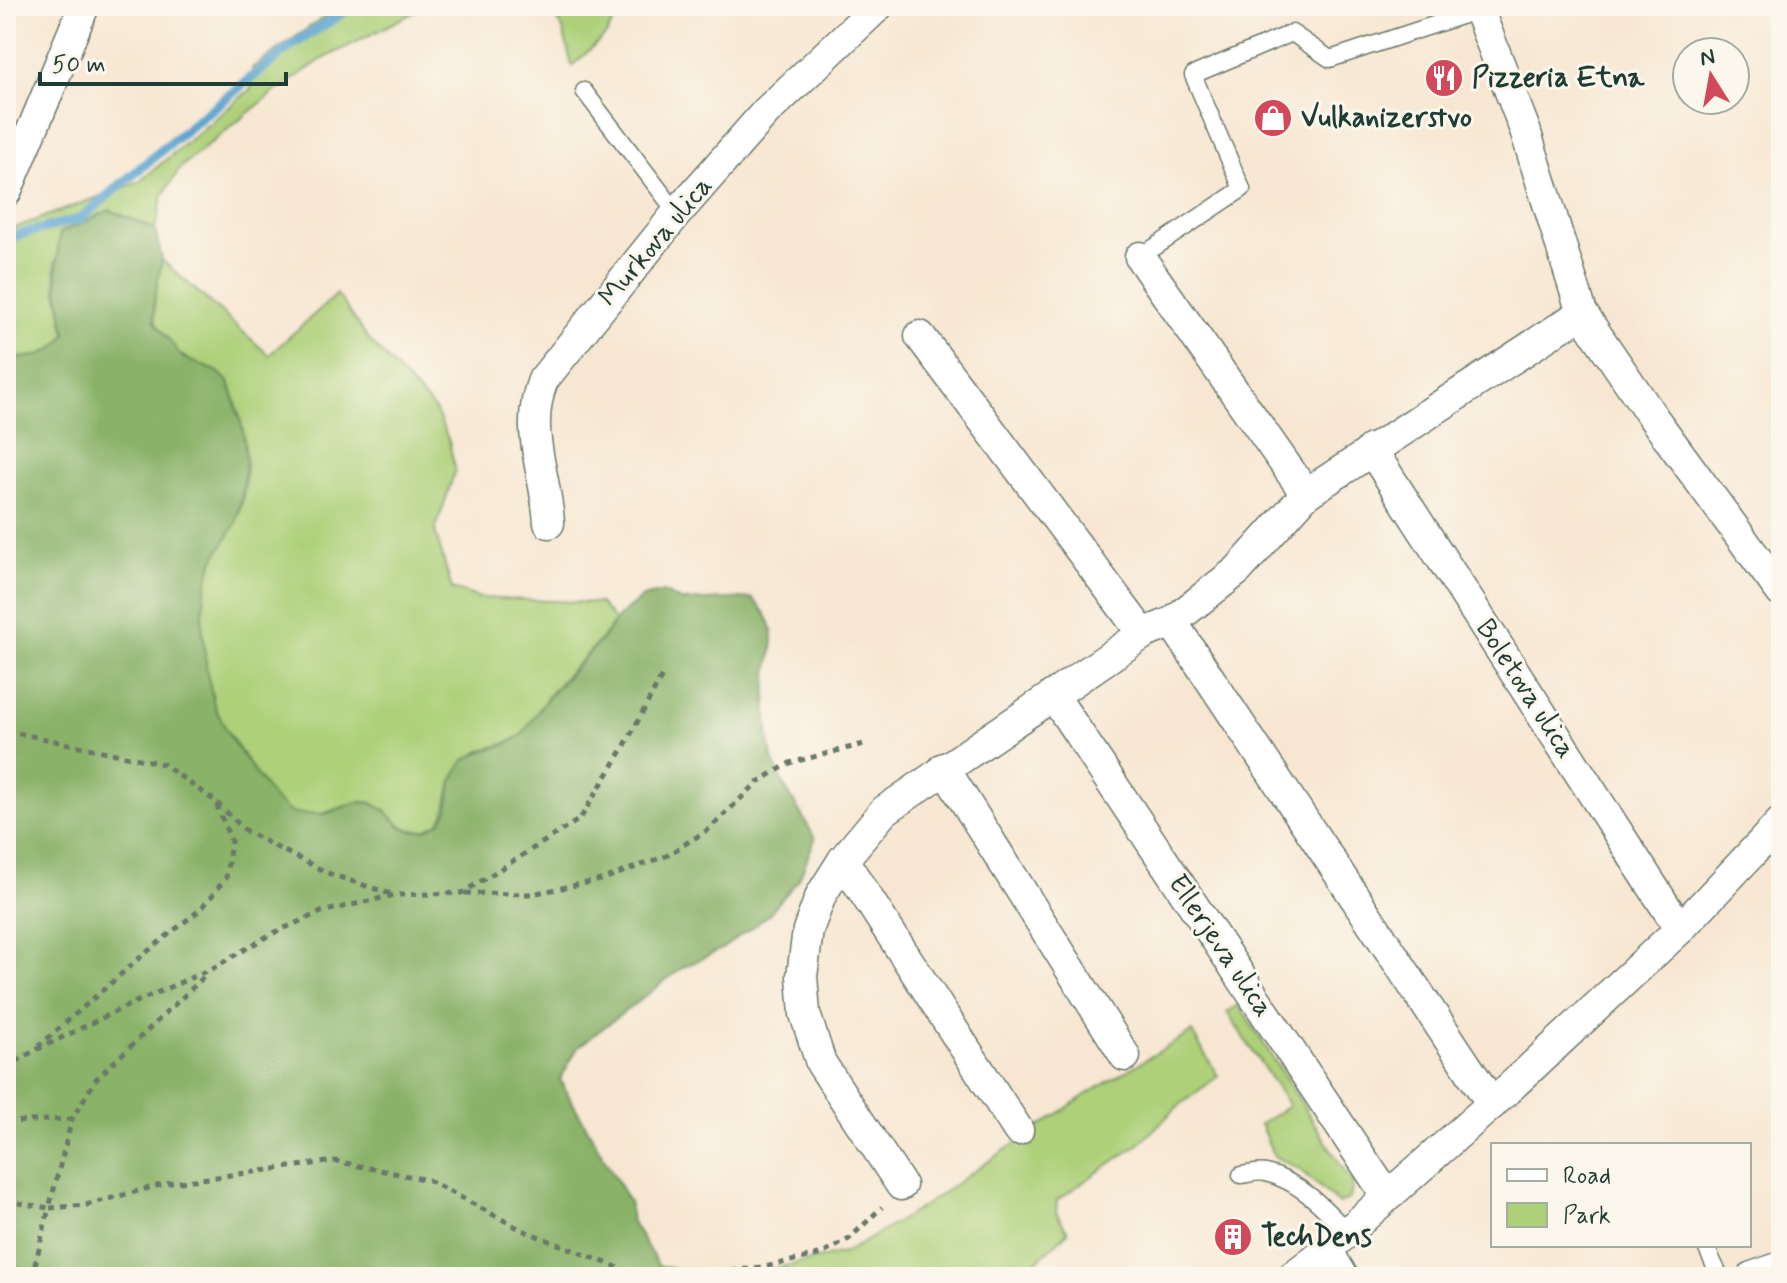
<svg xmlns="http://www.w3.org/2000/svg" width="1787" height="1283" font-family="Mynerve,sans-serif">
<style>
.green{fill:#add079;stroke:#668656;stroke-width:2}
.forest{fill:#8ab269;stroke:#54784e;stroke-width:2}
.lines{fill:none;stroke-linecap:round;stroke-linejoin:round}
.stream{stroke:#57a2cf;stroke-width:10}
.service-casing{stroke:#6b786b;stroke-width:19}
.minor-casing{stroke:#6b786b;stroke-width:33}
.path{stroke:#6b786b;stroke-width:5;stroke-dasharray:6 6;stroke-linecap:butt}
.service{stroke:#fff;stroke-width:16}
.minor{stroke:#fff;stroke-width:30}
.labels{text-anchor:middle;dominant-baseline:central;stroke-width:6;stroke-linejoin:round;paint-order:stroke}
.poi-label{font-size:28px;font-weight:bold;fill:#1f3d34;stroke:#fbf7ec;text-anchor:start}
.street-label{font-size:28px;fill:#1f3d34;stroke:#fbf7ec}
</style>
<rect width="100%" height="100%" fill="#fbf7ec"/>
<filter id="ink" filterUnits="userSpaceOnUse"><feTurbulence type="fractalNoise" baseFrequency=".0125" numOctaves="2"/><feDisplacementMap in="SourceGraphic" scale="16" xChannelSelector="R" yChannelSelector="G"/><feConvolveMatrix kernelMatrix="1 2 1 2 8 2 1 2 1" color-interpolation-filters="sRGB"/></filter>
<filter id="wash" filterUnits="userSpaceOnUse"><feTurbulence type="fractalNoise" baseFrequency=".006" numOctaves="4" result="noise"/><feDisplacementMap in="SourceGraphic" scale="32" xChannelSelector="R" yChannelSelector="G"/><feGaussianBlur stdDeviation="1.8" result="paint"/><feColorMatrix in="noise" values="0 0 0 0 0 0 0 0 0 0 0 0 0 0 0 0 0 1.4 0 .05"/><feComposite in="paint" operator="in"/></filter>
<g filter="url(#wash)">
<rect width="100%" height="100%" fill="#f7e7d2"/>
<g class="green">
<path d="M339,6h87l-105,54 -48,33 -92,74 -18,28 -8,34 -45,-19 -26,13 -29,39 1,25 10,47c-14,24 -35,23 -60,25v-128l133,-49 113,-94v-20z"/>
<path d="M547,6h74l-14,28 -35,32 -9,-37z"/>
<path d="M162,260l107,95 68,-61 32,46 67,71 13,30 6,30 -20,60 17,58 28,9 120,5 15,18c-20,30 -51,52 -72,82 -7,10 -13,27 -24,34 -15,10 -37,8 -49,22 -6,6 -15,16 -18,24 -7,19 -2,42 -29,47 -23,5 -32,-20 -51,-27 -22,-7 -53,23 -82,9 -19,-9 -31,-34 -43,-51 -11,-16 -23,-33 -31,-51 -17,-41 -18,-102 -5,-144 5,-15 17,-27 24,-42 19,-43 10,-100 -6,-142 -25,-13 -70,-32 -74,-65 -3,-19 3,-38 7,-57z"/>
<path d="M1239,1005l114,179 -3,14 -11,6 -41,-36 -24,-12 -14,-32 29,-18 -62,-94z"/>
<path d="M1192,1032l26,44 -42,32 -37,36 -82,56 -1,12 12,20 -49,45h-282l107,-24 17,-9 58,-35 168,-115z"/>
</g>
<path class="forest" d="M110,210l45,19 7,31 -8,42 1,20 28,36 34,13 12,11 14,48 3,30 -4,36 -6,27 -24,40 -7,29 -3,32 5,49 8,35 18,34 40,56 18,15 35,1 31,-12 14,1 14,7 15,16 11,5 14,-1 14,-7 9,-13 4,-29 11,-20 22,-11 18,-4 19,-11 23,-34 58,-63 16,-22 24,-19 20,-5 19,9 70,-3c33,33 18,46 15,85 -2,18 0,51 4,68 7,32 30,59 44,88l-16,40 -32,37 -45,33 -40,19 -104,79 -18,33 69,122 3,20 26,43 46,12h-698v-918c24,-1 47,-2 60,-25 -8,-39 -12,-61 -6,-101z"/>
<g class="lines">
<path class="stream" d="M6,238l74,-19 108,-91 103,-82 62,-40"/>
</g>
</g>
<g filter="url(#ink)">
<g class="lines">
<g class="service-casing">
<g id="service">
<path d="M584,91l93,122"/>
<path d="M1140,257l102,-68 -49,-114 99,-42 38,26 149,-49"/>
<path d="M1241,1175c8,-1 18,-4 25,-2 33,8 59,35 81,59"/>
<path d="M1705,1245l15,32"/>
</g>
</g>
<g class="minor-casing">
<g id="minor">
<path d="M1477,6l48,124 57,183 70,103 129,176"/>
<path d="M6,192l78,-186"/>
<path d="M1140,257l166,237"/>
<path d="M920,336l223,298"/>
<path d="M1371,449l309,480"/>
<path d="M549,523c-3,-52 -26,-92 -6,-143l134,-167 89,-101 112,-106"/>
<path d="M1172,622l320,482"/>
<path d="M1053,695l334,501"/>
<path d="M944,768l181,288"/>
<path d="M843,860l175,270"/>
<path d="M901,1185l-80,-122 -16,-49 -3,-38 6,-46 13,-35 22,-35 41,-49 259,-177 29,-12 66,-52 68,-76 276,-181"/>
<path d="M1327,1250l16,27"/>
<path d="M1292,1277l35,-27 165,-146 188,-175 101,-107"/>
<path d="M1752,1277l29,-10"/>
</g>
</g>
<g class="path">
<path d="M6,733l16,1 141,30 52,37 16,40 -5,37 -24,30 -59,47 -104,91"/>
<path d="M217,803l29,28 30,16 54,27 64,21"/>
<path d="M465,893l67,1 69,-14 65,-24 43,-27 49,-47 32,-19 78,-20"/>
<path d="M6,1068l26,-16 95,-46 86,-38 58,-34 50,-22 74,-17 67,-2 118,-74 43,-70 40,-75"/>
<path d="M6,1122l66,-3"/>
<path d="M6,1201l43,7 23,-89 24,-40 111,-105"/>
<path d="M6,1262l22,15"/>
<path d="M32,1277l17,-69 37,-3 78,-21 171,-23 93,19 94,50 105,41 81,3 61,-8 53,-12 27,-15 33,-32"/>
</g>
<use href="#service" class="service"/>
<use href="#minor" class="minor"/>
</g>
</g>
<defs>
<g id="restaurant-disc" transform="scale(2)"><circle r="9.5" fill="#d1495b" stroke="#fbf7ec"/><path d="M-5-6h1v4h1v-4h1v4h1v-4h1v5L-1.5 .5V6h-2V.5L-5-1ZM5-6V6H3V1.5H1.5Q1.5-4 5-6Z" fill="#fff"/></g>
<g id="shop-disc" transform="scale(2)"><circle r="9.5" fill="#d1495b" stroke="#fbf7ec"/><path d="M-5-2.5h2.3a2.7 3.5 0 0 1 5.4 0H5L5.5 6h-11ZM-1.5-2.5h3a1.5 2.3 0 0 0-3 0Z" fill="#fff"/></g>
<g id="building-disc" transform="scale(2)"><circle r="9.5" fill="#d1495b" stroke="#fbf7ec"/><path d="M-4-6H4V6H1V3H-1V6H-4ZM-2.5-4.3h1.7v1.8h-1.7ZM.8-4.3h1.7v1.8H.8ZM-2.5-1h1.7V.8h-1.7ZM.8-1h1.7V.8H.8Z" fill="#fff"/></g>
</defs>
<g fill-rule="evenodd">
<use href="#restaurant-disc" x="1444" y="78"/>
<use href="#shop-disc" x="1273" y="118"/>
<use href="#building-disc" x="1233" y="1237"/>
</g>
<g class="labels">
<g class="poi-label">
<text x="1472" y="78">Pizzeria Etna</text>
<text x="1301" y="118">Vulkanizerstvo</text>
<text x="1261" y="1237">TechDens</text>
</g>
<g class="street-label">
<text transform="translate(656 242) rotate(-50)">Murkova ulica</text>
<text transform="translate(1525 689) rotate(57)">Boletova ulica</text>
<text transform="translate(1220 946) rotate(56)">Ellerjeva ulica</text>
</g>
</g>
<rect width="1787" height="1283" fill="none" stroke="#fbf7ec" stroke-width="32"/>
<rect x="1491" y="1143" width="260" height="104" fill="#fbf7ec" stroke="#a3ada2" stroke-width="2"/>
<rect x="1507" y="1169" width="40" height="12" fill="#ffffff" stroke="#a3ada2" stroke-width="2"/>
<text x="1563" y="1183" font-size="24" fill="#1f3d34">Road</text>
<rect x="1507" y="1203" width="40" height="24" fill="#add079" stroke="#a3ada2" stroke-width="2"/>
<text x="1563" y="1223" font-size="24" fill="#1f3d34">Park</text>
<g transform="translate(1711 76) rotate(349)"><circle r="38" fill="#fbf7ec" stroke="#a3ada2" stroke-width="2"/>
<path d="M0-6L14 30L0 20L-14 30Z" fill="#d1495b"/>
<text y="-12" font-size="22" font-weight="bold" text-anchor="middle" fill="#1f3d34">N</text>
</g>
<path d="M40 72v12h246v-12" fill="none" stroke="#1f3d34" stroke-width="4"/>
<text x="52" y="72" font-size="24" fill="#1f3d34" stroke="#fbf7ec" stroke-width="6" paint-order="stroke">50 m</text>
</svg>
